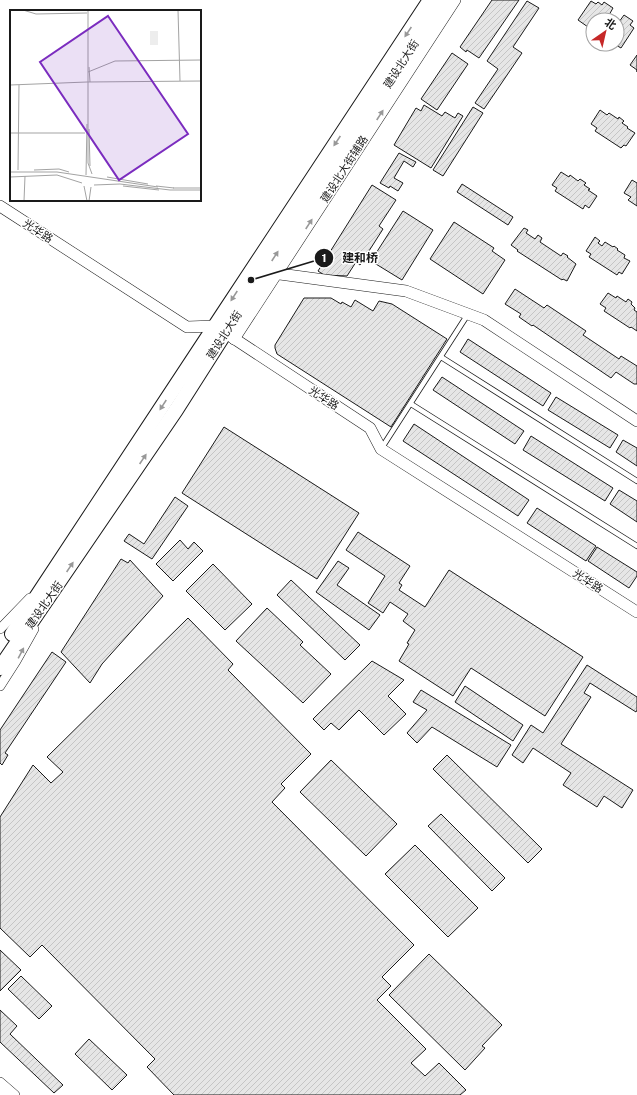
<svg xmlns="http://www.w3.org/2000/svg" width="637" height="1095" font-family="'Public Sans','Noto Sans SC',sans-serif">
<style>
.building{fill:url(#building-hatch);stroke:#1a1a1a}
.lines{fill:none;stroke-linecap:round;stroke-linejoin:round}
.service-casing{stroke:#1a1a1a;stroke-width:6}
.minor-casing{stroke:#1a1a1a;stroke-width:10}
.tertiary-casing{stroke:#1a1a1a;stroke-width:12}
.secondary-casing{stroke:#1a1a1a;stroke-width:14}
.primary-casing{stroke:#1a1a1a;stroke-width:16}
.service{stroke:#fff;stroke-width:4.5}
.minor{stroke:#fff;stroke-width:9}
.tertiary{stroke:#fff;stroke-width:11}
.secondary{stroke:#fff;stroke-width:13}
.primary{stroke:#fff;stroke-width:14}
.oneway{fill:#989898}
.labels{text-anchor:middle;dominant-baseline:central;stroke-width:3;stroke-linejoin:round;paint-order:stroke}
.street-label{font-size:11px;fill:#1a1a1a;stroke:#fff}
.inset-road{fill:none;stroke:#a3a3a3;stroke-width:1}
.view{fill:#7b2cbf;fill-opacity:0.15;stroke:#7b2cbf;stroke-width:2}
.inset-edge{fill:none;stroke:#1a1a1a;stroke-width:2}
.leader{fill:none;stroke:#1a1a1a;stroke-width:1.5}
.callout-dot{fill:#1a1a1a;stroke:#fff;stroke-width:1.5}
.mark-label{font-size:12px;text-anchor:middle;font-weight:bold;fill:#fff}
.callout-label{font-size:12px;text-anchor:middle;font-weight:bold;fill:#1a1a1a;stroke:#fff;stroke-width:3;stroke-linejoin:round;paint-order:stroke}
</style>
<defs>
<pattern id="building-hatch" width="6" height="6" patternUnits="userSpaceOnUse"><rect width="6" height="6" fill="#e6e6e6"/><path d="M-1 1l2-2M0 6l6-6M5 7l2-2" fill="none" stroke="#c5c5c5"/></pattern>
</defs>
<rect width="100%" height="100%" fill="#fff"/>
<g class="building">
<path d="M492,0h27l-40,58 -12,-8 -1,2 -6,-5z"/>
<path d="M527,1l12,7 -26,39 9,6 -38,56 -9,-6 23,-34 -11,-8z"/>
<path d="M591,1l5,3 2,-2 4,3 2,-3 9,6 -4,7 8,5h-24v13l-6,-4 1,-2 -10,-7z"/>
<path d="M624,15l9,6 -3,4 4,3 -13,20 -7,-4h3v-24l2,2z"/>
<path d="M452,53l16,11 -31,46 -16,-11z"/>
<path d="M637,55v17v-2l-7,-5z"/>
<path d="M424,105l18,11 3,-4 10,6 3,-5 5,3 -32,52 -37,-23 22,-37 5,3z"/>
<path d="M473,107l10,6 -40,63 -10,-6z"/>
<path d="M600,110l7,5 2,-2 9,6 1,-2 5,4 -2,2 6,4 -1,1 8,5 -9,13 -2,-1 -3,3 -26,-17 2,-3 -6,-4z"/>
<path d="M399,153l17,9 -3,5 -9,-6 -10,17 9,5 -5,8 -8,-5 -1,2 -9,-5z"/>
<path d="M561,172l8,5 1,-2 8,6 2,-2 6,4 -2,2 6,4 -2,1 9,6 -8,12 -4,-3 -2,4 -28,-18 2,-3 -5,-3z"/>
<path d="M632,180l5,3v23l-9,-6 3,-3 -7,-4z"/>
<path d="M462,184l51,33 -5,8 -51,-33z"/>
<path d="M372,185l24,15 -17,26 4,3 -23,36 -4,-3 -9,14 -23,-1 -6,-4z"/>
<path d="M403,211l30,19 -31,50 -31,-19z"/>
<path d="M454,222l40,26 -2,3 13,9 -22,34 -53,-35z"/>
<path d="M524,228l4,2 -2,3 9,6 3,-4 4,3 -2,4 21,14 2,-3 5,3 -1,1 9,7 -9,17 -4,-2 -1,1 -45,-29 1,-1 -7,-5z"/>
<path d="M595,237l5,4 -2,2 4,3 3,-4 8,5 1,-1 4,3 -1,1 8,5 -1,3 6,3 -8,13 -3,-2 -2,3 -28,-18 2,-3 -5,-3z"/>
<path d="M515,289l29,19 3,-3 39,26 -3,4 36,24 2,-3 16,10v18h-3l-18,-12 -5,6 -78,-53 -1,1 -13,-9 2,-3 -16,-10z"/>
<path d="M608,293l8,5 1,-2 9,6 2,-3 4,3 -1,2 4,4 -1,2 3,2v19l-6,-4 -1,1 -26,-17 2,-3 -6,-4z"/>
<path d="M304,298h27l10,6 1,-2 9,5 4,-7 18,11 6,-10 13,3 55,35 -56,88 -114,-73 -2,-6v-3z"/>
<path d="M468,339l83,54 -8,13 -83,-54z"/>
<path d="M442,377l82,54 -9,13 -82,-54z"/>
<path d="M556,397l62,38 -8,13 -62,-38z"/>
<path d="M414,424l115,76 -11,16 -115,-75z"/>
<path d="M224,427l135,86 -42,66 -135,-86z"/>
<path d="M531,436l82,52 -8,13 -82,-51z"/>
<path d="M623,440l14,8v18l-21,-14z"/>
<path d="M619,490l18,11v21l-27,-18z"/>
<path d="M175,497l13,9 -36,53 -28,-18 5,-7 15,10z"/>
<path d="M537,508l59,38 -10,15 -59,-38z"/>
<path d="M358,532l52,34 -11,17 3,2 -3,5 26,17 24,-37 134,87 -38,59 -74,-48 -18,28 -54,-35 10,-17 -2,-1 8,-13 -12,-9 5,-7 -18,-12 -7,11 -15,-10 17,-27 -39,-26z"/>
<path d="M180,540l8,9 6,-7 9,9 -30,30 -17,-17z"/>
<path d="M597,547l40,25v4l-8,12 -41,-27z"/>
<path d="M121,559l7,4 2,-3 33,36 -61,68 -12,19 -29,-31z"/>
<path d="M338,561l11,7 -12,17 43,30 -11,15 -53,-38z"/>
<path d="M213,564l39,40 -27,26 -39,-39z"/>
<path d="M291,580l69,65 -15,15 -68,-65z"/>
<path d="M267,608l36,34 -3,3 31,29 -28,29 -67,-62z"/>
<path d="M188,618l45,46 -5,6 83,84 -30,30 4,4 -13,14 142,143 -32,32 9,9 -14,14 49,49 -15,14 14,13 14,-13 27,27 -6,5h-286l-27,-28 8,-8 -113,-114 -12,12 -30,-29v-111l33,-52 18,18 12,-11 -16,-15z"/>
<path d="M52,652l14,10 -61,91 3,2 -6,10 -2,-2v-33z"/>
<path d="M372,661l32,19 -16,16 18,18 -22,21 -25,-25 -20,20 -8,-7 -7,7 -11,-11z"/>
<path d="M587,665l50,32v13l-1,2 -46,-29 -6,10 7,4 -30,47 72,46 -11,18 -18,-12 -7,11 -34,-22 8,-12 -38,-25 -10,15 -11,-8 19,-30 12,8z"/>
<path d="M465,686l58,39 -10,16 -58,-39z"/>
<path d="M421,690l90,55 -14,22 -65,-40 -15,16 -10,-10 20,-23 -14,-8z"/>
<path d="M447,755l95,94 -14,14 -95,-94z"/>
<path d="M331,760l66,64 -31,32 -66,-64z"/>
<path d="M441,814l64,64 -13,13 -64,-65z"/>
<path d="M415,845l63,63 -30,29 -63,-63z"/>
<path d="M0,950l21,20 -21,21z"/>
<path d="M429,954l73,71 -20,21 3,2 -20,22 -76,-75z"/>
<path d="M21,976l31,30 -13,13 -31,-30z"/>
<path d="M0,1010l17,16 -7,8 53,51 -9,8 -54,-51z"/>
<path d="M89,1039l38,36 -15,15 -37,-36z"/>
</g>
<g class="lines">
<g class="service-casing">
<g id="service">
<path d="M441,357l196,124"/>
<path d="M411,404l226,142"/>
<path d="M381,449l87,-135"/>
</g>
</g>
<g class="minor-casing">
<g id="minor">
<path d="M0,629l30,-31"/>
<path d="M0,686l16,-25 18,-32"/>
<path d="M0,1082l15,13"/>
</g>
</g>
<g class="tertiary-casing">
<g id="tertiary">
<path d="M0,206l187,121 28,-1 155,102 11,21 256,163"/>
<path d="M265,272l141,19 78,29 153,101"/>
<path d="M234,339l221,-339"/>
</g>
</g>
<g class="secondary-casing">
<path id="secondary" d="M0,1093l2,2"/>
</g>
<g class="primary-casing">
<g id="primary">
<path d="M12,634c140,-211 278,-423 418,-634"/>
<path d="M0,668l176,-258 49,-77 219,-333"/>
</g>
</g>
<use href="#service" class="service"/>
<use href="#minor" class="minor"/>
<use href="#tertiary" class="tertiary"/>
<use href="#secondary" class="secondary"/>
<use href="#primary" class="primary"/>
</g>
<defs><path id="oneway-solid" d="M-6-.8H1V-3.2L6.5 0L1 3.2V.8H-6Z"/></defs>
<g class="oneway">
<use href="#oneway-solid" transform="translate(408 32) rotate(124)"/>
<use href="#oneway-solid" transform="translate(380 115) rotate(-57)"/>
<use href="#oneway-solid" transform="translate(337 141) rotate(124)"/>
<use href="#oneway-solid" transform="translate(309 224) rotate(-57)"/>
<use href="#oneway-solid" transform="translate(275 256) rotate(-57)"/>
<use href="#oneway-solid" transform="translate(234 296) rotate(123)"/>
<use href="#oneway-solid" transform="translate(163 405) rotate(123)"/>
<use href="#oneway-solid" transform="translate(143 459) rotate(-56)"/>
<use href="#oneway-solid" transform="translate(70 567) rotate(-56)"/>
<use href="#oneway-solid" transform="translate(21 653) rotate(-62)"/>
</g>
<g class="labels">
<g class="street-label">
<text transform="translate(401 64) rotate(-57)">建设北大街</text>
<text transform="translate(344 169) rotate(-57)">建设北大街辅路</text>
<text transform="translate(38 231) rotate(33)">光华路</text>
<text transform="translate(224 335) rotate(-57)">建设北大街</text>
<text transform="translate(324 398) rotate(33)">光华路</text>
<text transform="translate(588 581) rotate(33)">光华路</text>
<text transform="translate(44 605) rotate(-55)">建设北大街</text>
</g>
</g>
<g transform="translate(10 10)">
<rect width="191" height="191" fill="#fff"/>
<path d="M140,21h8v14h-8z" fill="#ededed"/>
<path class="inset-road" d="M13,0l13,4 51,-1M78,0v153l4,11M168,0l2,71M79,57l1,15M78,62l27,-11 86,-1M0,75l77,-3 114,-1M79,119l1,37M0,123h75M8,160l1,-85M24,160l25,-1 10,3M0,162h47l101,15M76,165l1,-51M0,167l47,-2 25,8M97,167l41,7M84,175l26,-1 50,6M74,176l3,15M113,176l36,4M146,176l18,2M163,178h28M160,180h31M14,191l1,-25M79,191l2,-14"/>
<path class="view" d="M98,6l80,118 -69,46 -79,-118z"/>
<rect width="191" height="191" class="inset-edge"/>
</g>
<path class="leader" d="M251 280L324 258"/>
<g class="callout-dot">
<circle cx="251" cy="280" r="4"/>
<circle cx="324" cy="258" r="10"/>
</g>
<g class="mark-label">
<text x="324" y="262">1</text>
</g>
<g class="callout-label">
<text x="360" y="262">建和桥</text>
</g>
<g transform="translate(605 32) rotate(34)"><circle r="19" fill="#ffffff" stroke="#a3a3a3"/>
<path d="M0-3L7 15L0 10L-7 15Z" fill="#c62828"/>
<text y="-6" font-size="11" font-weight="bold" text-anchor="middle" fill="#1a1a1a">北</text>
</g>
</svg>
